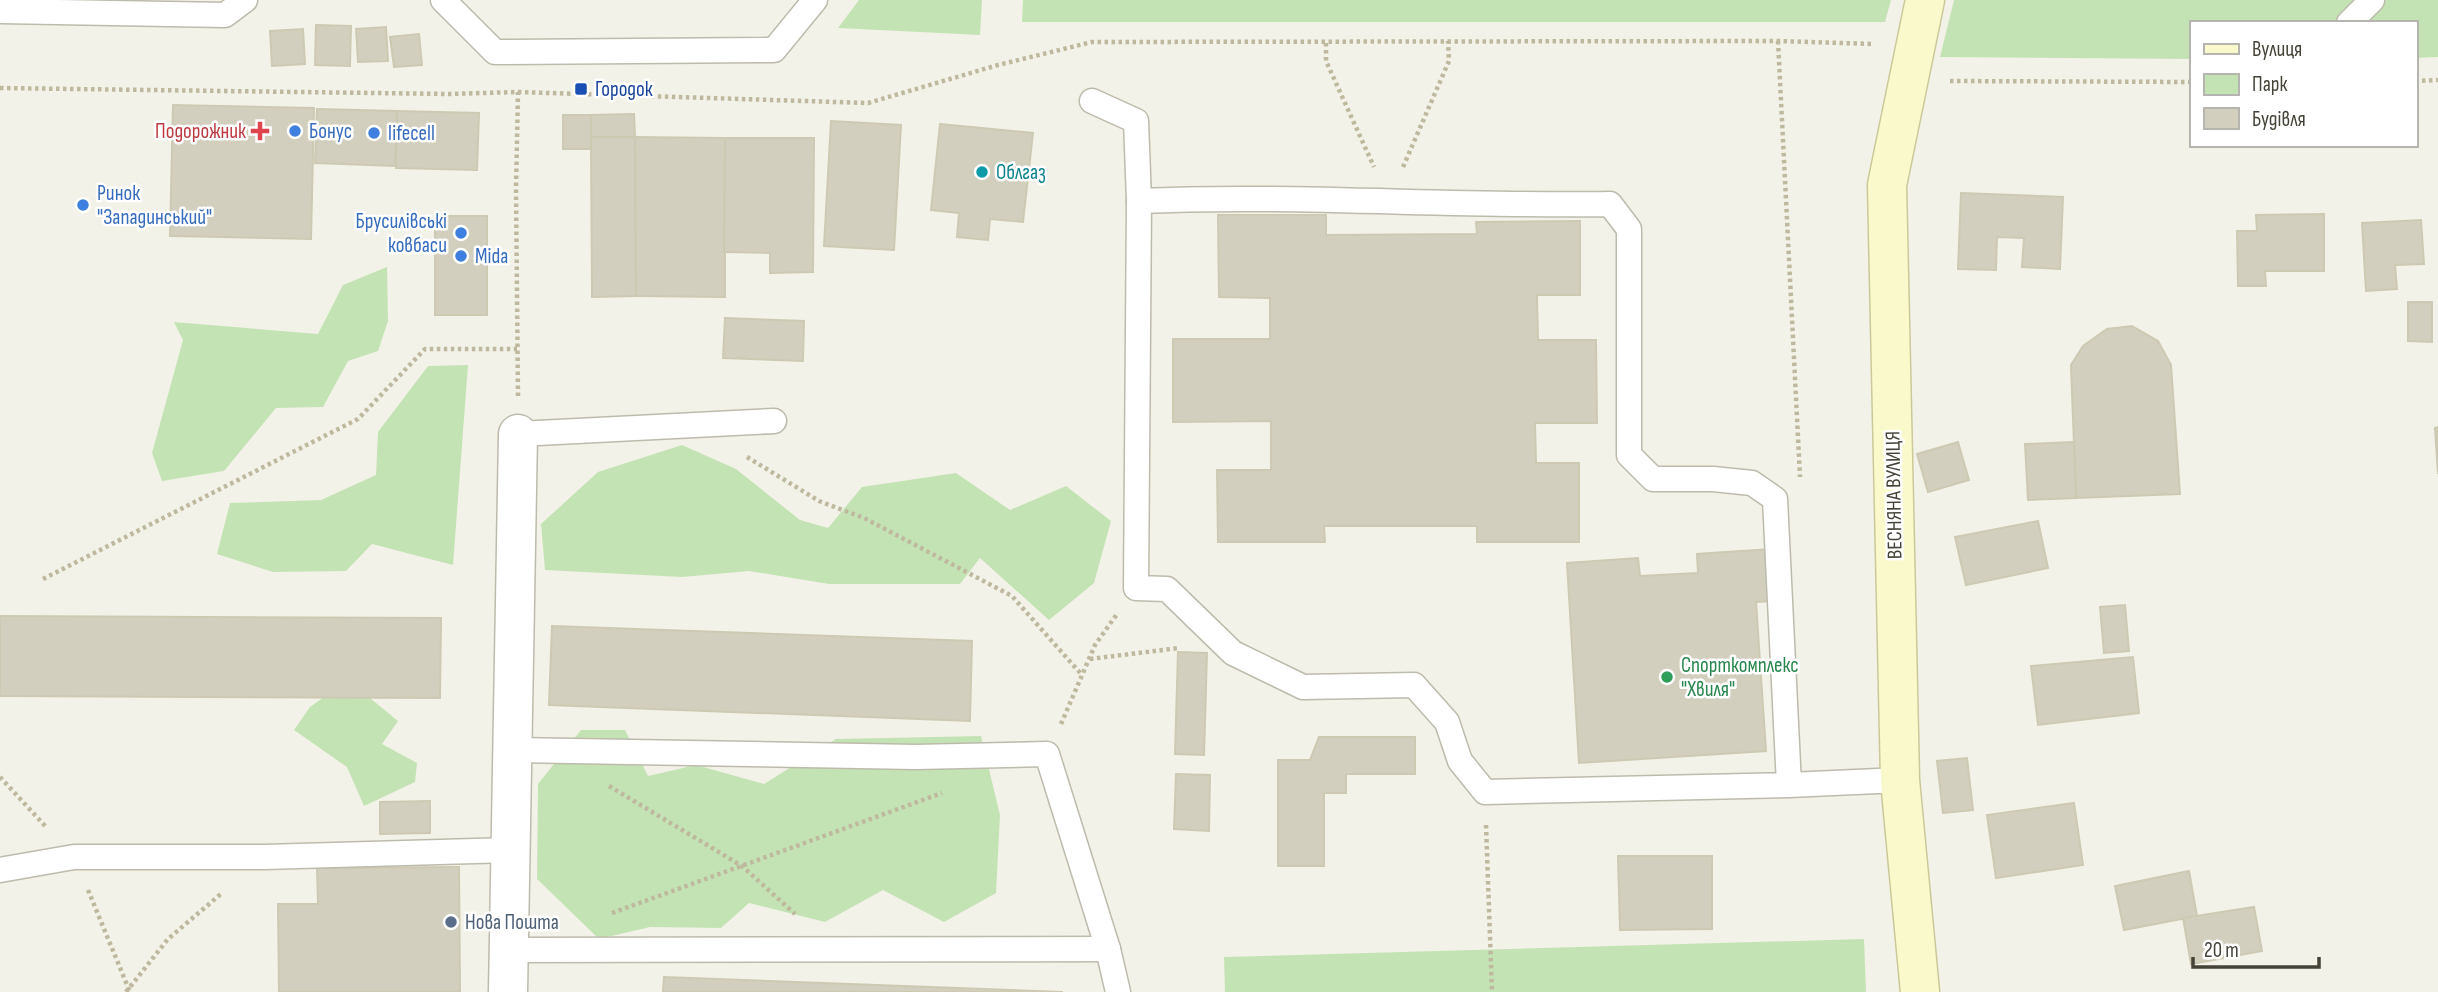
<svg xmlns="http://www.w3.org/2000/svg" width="2438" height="992" font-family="'Sofia Sans Condensed',sans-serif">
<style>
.green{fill:#c4e3b4}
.building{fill:#d3cfbe;stroke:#cdc9b2;stroke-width:2}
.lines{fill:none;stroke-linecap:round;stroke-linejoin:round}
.lane-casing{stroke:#bdbbab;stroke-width:27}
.street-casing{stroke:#bdbbab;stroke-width:41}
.secondary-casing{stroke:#cbc999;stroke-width:41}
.path{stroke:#beb99e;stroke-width:4.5;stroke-dasharray:3.5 3.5;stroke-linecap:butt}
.lane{stroke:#fff;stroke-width:24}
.street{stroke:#fff;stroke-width:38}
.secondary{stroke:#faf9cb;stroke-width:38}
.transit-dot{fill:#1a4fb4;stroke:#fff;stroke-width:2.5}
.health-dot{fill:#e0444e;stroke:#fff;stroke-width:2.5}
.shop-dot{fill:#3f7fe0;stroke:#fff;stroke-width:2.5}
.culture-dot{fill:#0f9aa8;stroke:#fff;stroke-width:2.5}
.leisure-dot{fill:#2e9e5b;stroke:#fff;stroke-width:2.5}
.service-dot{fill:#5c6f8a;stroke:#fff;stroke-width:2.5}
.labels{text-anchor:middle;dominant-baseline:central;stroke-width:5;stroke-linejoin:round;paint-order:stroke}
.transit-label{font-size:21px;fill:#164399;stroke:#fff;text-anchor:start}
.health-label{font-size:21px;fill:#be3a42;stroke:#fff;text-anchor:end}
.shop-label{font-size:21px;fill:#366cbe;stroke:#fff;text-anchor:start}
.culture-label{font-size:21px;fill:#0d838f;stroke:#fff;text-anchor:start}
.street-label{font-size:21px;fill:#454337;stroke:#fff}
.leisure-label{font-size:21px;fill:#27864d;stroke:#fff;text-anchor:start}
.service-label{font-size:21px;fill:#4e5e75;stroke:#fff;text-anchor:start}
</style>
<rect width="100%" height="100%" fill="#f3f2e8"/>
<g class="green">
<path d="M859,0h123l-2,35 -142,-7z"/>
<path d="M1023,0h868l-6,22h-863z"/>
<path d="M1954,0h484v57l-23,1v-35h-224v36l-251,-2z"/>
<path d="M387,267l1,54 -10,30 -30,10 -25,46 -47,1 -52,63 -62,10 -10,-28 31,-113 -9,-18 144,12 25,-49z"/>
<path d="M468,365l-15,200 -81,-21 -26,27 -73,1 -56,-18 13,-51 91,-3 55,-25 2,-43 50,-66z"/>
<path d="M682,445l54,24 64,51 28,8 34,-41 94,-14 54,37 56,-24 45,35 -17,62 -45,37 -69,-62 -20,26h-131l-80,-13 -67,6 -137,-7 -4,-46 57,-52z"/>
<path d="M348,680l50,41 -16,23 35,19 -2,19 -51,24 -17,-39 -53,-37 16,-23z"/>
<path d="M581,730h44l23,46 48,-11 68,19 72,-45 145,-3 19,79 -4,78 -52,29 -61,-32 -58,32 -76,-19 -28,25 -71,-1 -51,12 -62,-60 1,-95z"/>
<path d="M1864,939l2,53h-641l-1,-35z"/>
</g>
<g class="building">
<path d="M316,25l35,1 -1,40 -35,-1z"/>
<path d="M386,27l2,34 -30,1 -2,-33z"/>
<path d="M303,29l2,35 -33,2 -2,-35z"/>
<path d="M419,34l3,31 -28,2 -4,-30z"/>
<path d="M173,105l141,3 -3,131 -141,-3z"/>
<path d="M317,109l80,2 -2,55 -80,-3z"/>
<path d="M397,111l82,2 -2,57 -81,-2z"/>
<path d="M634,114l1,23h-44v-22z"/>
<rect x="563" y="115" width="28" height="34"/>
<path d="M831,121l70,4 -7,125 -70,-4z"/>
<path d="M940,124l93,9 -10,89 -33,-3 -2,21 -31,-3 2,-24 -28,-3z"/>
<path d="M591,137h44l1,159 -44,1z"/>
<path d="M635,137l90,1v159l-89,-1z"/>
<path d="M725,138h89l-1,134 -43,1v-20l-46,-1z"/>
<path d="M1961,193l102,4 -3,72 -38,-2 2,-29 -27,-1 -1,33 -38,-1z"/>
<path d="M2324,214v57h-59l1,15h-28l-1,-55h20l-1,-16z"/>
<path d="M1218,215h108v20l151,-1 -1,-12 104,-1v74h-43l1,45h58l1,83h-62l1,40h43v79h-102v-16h-153l1,16h-107l-1,-72h54v-49l-98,1v-83h97v-41l-51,-1z"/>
<rect x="435" y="216" width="52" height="99"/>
<path d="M2421,220l3,44 -29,1 2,24 -31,2 -4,-68z"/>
<path d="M2408,302h24v40l-24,-1z"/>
<path d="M725,318l79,3 -1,40 -80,-3z"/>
<path d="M2132,326l26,15 13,24 9,129 -104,4 -5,-133 12,-19 24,-17z"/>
<path d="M2438,427v47l-3,-46z"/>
<path d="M1958,442l11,38 -41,12 -11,-38z"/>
<path d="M2074,442l2,56 -48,2 -3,-56z"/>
<path d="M2038,521l10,47 -82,17 -11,-48z"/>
<path d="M1771,549l3,52 -18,1 10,149 -187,12 -12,-200 71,-5 2,18 58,-3 -1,-19z"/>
<path d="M2125,605l4,46 -25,2 -4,-46z"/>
<path d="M0,616l441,2 -1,80 -440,-2z"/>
<path d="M552,626l420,15 -2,80 -421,-16z"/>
<path d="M1178,652l29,1 -3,102 -29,-1z"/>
<path d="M2133,657l6,56 -101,12 -7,-59z"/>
<path d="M1319,737h96v37h-69v19h-22v73h-46v-106h32z"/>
<path d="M1967,758l6,52 -30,3 -6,-52z"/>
<path d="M1176,774l34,1 -1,56 -35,-2z"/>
<path d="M430,801v32l-50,1v-32z"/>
<path d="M2074,803l9,62 -87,13 -9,-63z"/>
<path d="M1618,856h94v73l-92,1z"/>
<path d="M459,867l1,125h-181l-1,-88h40l-1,-36z"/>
<path d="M2189,871l8,45 -73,14 -9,-44z"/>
<path d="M2254,907l8,44 -71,13 -8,-46z"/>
<path d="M664,977l399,15h-400z"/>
</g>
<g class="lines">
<g class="lane-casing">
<g id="lane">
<path d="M443,0l52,52 279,-2 41,-50"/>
<path d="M0,11l225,4 20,-15"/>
<path d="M2349,23l23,-23"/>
<path d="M1092,101l44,20 3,80"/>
<path d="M518,434l256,-13"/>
<path d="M513,750l403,7 131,-3 61,195 10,43"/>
<path d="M1789,785l-304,7 -25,-31 -13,-39 -33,-37 -111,2 -70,-34 -66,-64 -31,-1 3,-387c157,-7 314,6 471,3l19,25v226l24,24h60l39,4 23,16 14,286 111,-5"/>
<path d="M0,870l74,-13h190l248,-7"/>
<path d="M509,950l599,-1"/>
</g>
</g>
<g class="street-casing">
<path id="street" d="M508,992l10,-558"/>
</g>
<g class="secondary-casing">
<path id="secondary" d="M1920,992l-20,-212 -13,-595 38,-185"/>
</g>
<g class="path">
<path d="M1778,41l22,436"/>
<path d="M1326,43v18l48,106"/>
<path d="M1950,81l241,1"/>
<path d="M2415,81l23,-1"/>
<path d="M0,88l448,6 70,-2 350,11 130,-38 94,-23 686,-1 96,3"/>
<path d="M1403,167l46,-106 -1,-20"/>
<path d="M518,396l-2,-207 2,-97"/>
<path d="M747,457l72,44 45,17 148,78 70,79"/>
<path d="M43,579l315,-160 67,-70h92"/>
<path d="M1090,659l89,-11"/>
<path d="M1061,724l34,-79 22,-31"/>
<path d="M0,777l47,51"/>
<path d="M609,786l133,80 53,48"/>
<path d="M1486,825l6,167"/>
<path d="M88,890l42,102"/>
<path d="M612,913l330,-120"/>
<path d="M126,992l42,-53 54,-46"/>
</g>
<use href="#lane" class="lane"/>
<use href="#street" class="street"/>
<use href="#secondary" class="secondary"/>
</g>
<rect class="transit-dot" x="574" y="82" width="14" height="14" rx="3.5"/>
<path class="health-dot" d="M256.5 120.5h7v7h7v7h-7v7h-7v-7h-7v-7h7z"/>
<g class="shop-dot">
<circle cx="295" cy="131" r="7"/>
<circle cx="374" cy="133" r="7"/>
<circle cx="83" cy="205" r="7"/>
<circle cx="461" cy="233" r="7"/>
<circle cx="461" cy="256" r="7"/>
</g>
<circle class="culture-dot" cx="982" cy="172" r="7"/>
<circle class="leisure-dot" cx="1667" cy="677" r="7"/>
<circle class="service-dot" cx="451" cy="922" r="7"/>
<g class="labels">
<g class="transit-label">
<text x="595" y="89">Городок</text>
</g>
<g class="health-label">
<text x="246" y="131">Подорожник</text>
</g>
<g class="shop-label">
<text x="309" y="131">Бонус</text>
<text x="388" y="133">lifecell</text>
<text x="97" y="193">Ринок<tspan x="97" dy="24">"Западинський"</tspan></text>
<text x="447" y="221" text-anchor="end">Брусилівські<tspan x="447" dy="24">ковбаси</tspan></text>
<text x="475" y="256">Mida</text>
</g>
<g class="culture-label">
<text x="996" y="172">Облгаз</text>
</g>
<g class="street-label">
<text transform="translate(1894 495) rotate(-91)">ВЕСНЯНА ВУЛИЦЯ</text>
</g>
<g class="leisure-label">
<text x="1681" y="665">Спорткомплекс<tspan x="1681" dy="24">"Хвиля"</tspan></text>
</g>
<g class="service-label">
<text x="465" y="922">Нова Пошта</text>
</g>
</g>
<rect x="2190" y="21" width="228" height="126" fill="#ffffff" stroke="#b5b4af" stroke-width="2"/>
<rect x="2204" y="44" width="35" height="10" fill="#faf9cb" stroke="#b5b4af" stroke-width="2"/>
<text x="2252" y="56" font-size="21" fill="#454337">Вулиця</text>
<rect x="2204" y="74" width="35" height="21" fill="#c4e3b4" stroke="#b5b4af" stroke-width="2"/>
<text x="2252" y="91" font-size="21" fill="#454337">Парк</text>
<rect x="2204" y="108" width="35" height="21" fill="#d3cfbe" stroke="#b5b4af" stroke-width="2"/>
<text x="2252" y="126" font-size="21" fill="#454337">Будівля</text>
<path d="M2193 957v10h126v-10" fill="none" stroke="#454337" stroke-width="3.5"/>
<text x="2204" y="957" font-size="21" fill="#454337" stroke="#ffffff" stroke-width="5" paint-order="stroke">20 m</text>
</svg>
